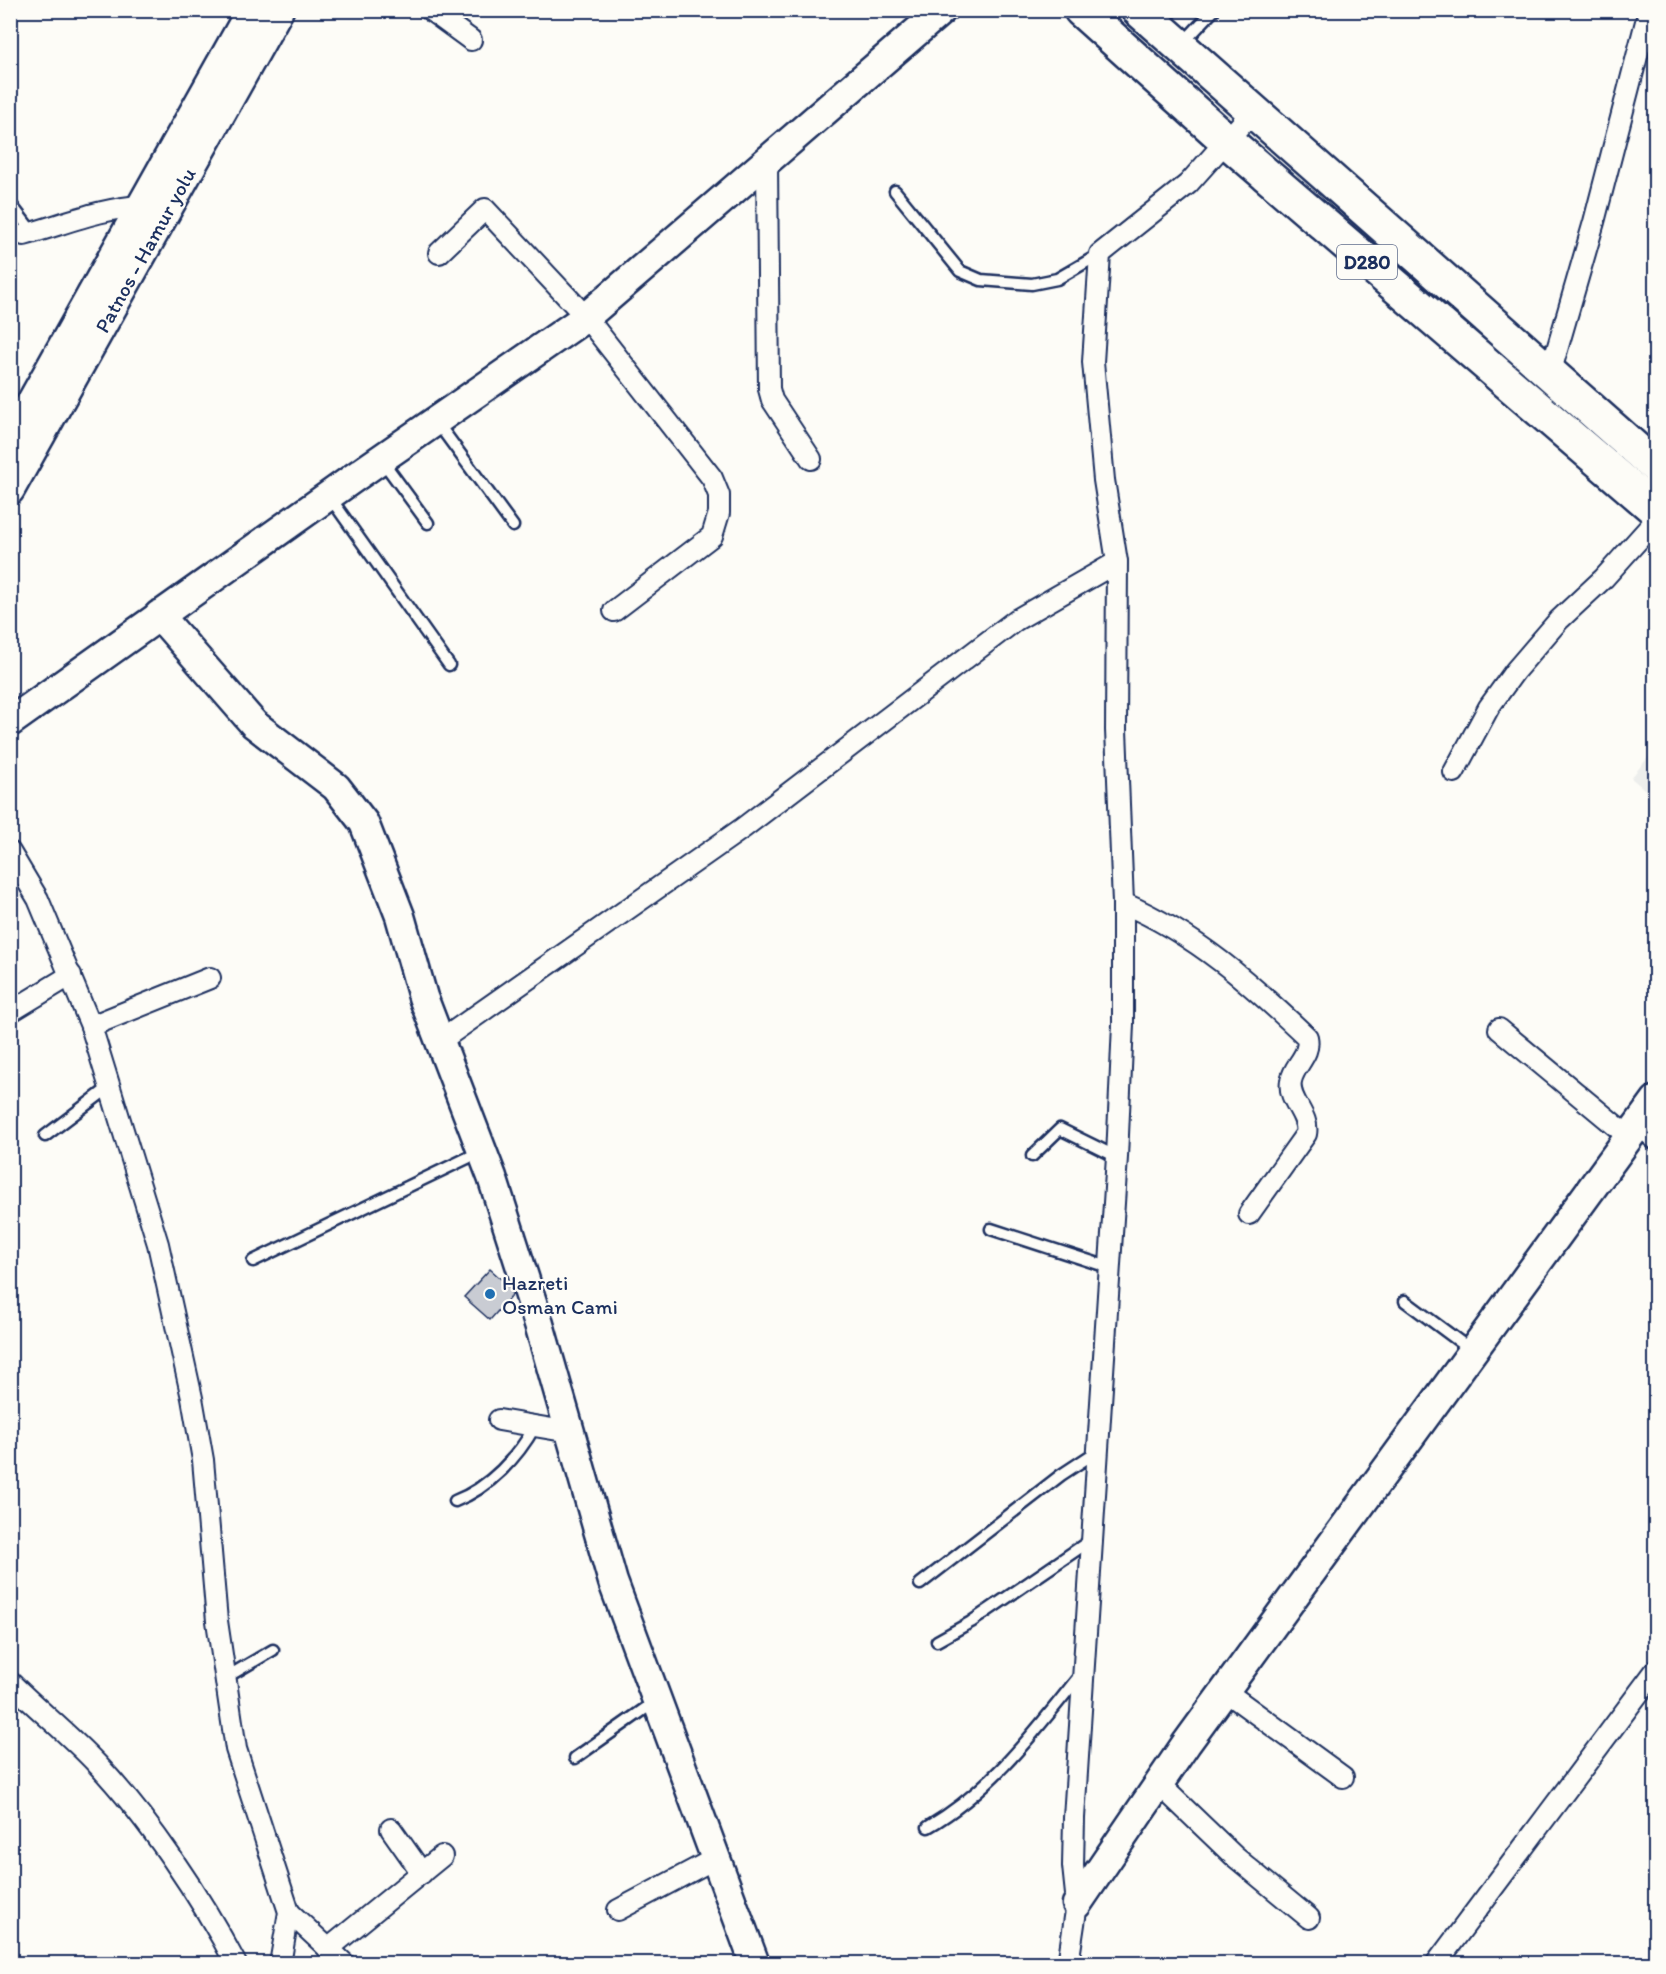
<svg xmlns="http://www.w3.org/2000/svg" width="1666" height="1974" font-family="Itim,sans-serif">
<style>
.built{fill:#edeeec}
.building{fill:#c9ccd3;stroke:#1b2f5e;stroke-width:1.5}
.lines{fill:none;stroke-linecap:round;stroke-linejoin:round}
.lane-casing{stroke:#1b2f5e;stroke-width:15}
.street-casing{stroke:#1b2f5e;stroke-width:24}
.secondary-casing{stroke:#1b2f5e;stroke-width:33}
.highway-casing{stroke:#1b2f5e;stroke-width:38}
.lane{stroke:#fdfcf7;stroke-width:10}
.street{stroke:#fdfcf7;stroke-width:20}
.secondary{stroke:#fdfcf7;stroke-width:28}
.highway{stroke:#fdfcf7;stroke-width:33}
.poi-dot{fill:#1f6fb2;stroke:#fdfcf7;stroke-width:2}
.labels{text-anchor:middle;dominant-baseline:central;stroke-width:4.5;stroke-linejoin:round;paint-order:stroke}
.shield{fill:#fdfcf7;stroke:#5f6c8c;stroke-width:1.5}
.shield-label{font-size:20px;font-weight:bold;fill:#1b2f5e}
.street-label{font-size:21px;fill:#1b2f5e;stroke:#fdfcf7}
.poi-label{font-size:21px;fill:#1b2f5e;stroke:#fdfcf7;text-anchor:start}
</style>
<rect width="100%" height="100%" fill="#fdfcf7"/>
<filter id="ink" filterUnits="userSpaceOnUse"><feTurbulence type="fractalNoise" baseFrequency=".0167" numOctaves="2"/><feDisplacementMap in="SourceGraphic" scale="12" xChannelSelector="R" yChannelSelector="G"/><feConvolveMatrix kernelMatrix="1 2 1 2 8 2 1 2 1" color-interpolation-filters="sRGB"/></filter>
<g filter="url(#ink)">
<path class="built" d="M1655,749v49l-24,-20z"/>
<path class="building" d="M490,1269l20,18 2,8 -22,25 -26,-23z"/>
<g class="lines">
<g class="lane-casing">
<g id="lane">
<path d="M1182,44l32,-34"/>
<path d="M895,191l65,80 21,9 51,4 25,-5 43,-25"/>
<path d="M10,203l23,30"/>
<path d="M436,421l77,105"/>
<path d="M381,459l47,64"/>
<path d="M329,496l120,169"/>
<path d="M1637,1130l19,16"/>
<path d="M45,1136l66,-50"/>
<path d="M1032,1156l28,-27 57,28"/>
<path d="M991,1229l117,38"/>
<path d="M253,1261l227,-109"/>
<path d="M1405,1301l66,49"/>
<path d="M455,1501c34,-13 63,-44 80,-75"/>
<path d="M920,1584l141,-109 35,-23"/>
<path d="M937,1641l34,-19 120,-82"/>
<path d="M225,1678l48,-28"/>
<path d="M575,1758l81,-57"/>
<path d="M928,1827c64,-37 108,-97 153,-153"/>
</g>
</g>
<g class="street-casing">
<g id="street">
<path d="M430,10l41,30"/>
<path d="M767,161l2,228 3,11 39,59"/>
<path d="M24,235c40,-11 77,-27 118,-29"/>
<path d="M439,253l46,-44 101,108 126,161 7,17v18l-7,23 -98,75"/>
<path d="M1550,374l44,-152 55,-212"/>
<path d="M1454,772l35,-65 26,-36 44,-51 45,-42 52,-58"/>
<path d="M10,852l28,47 53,127 67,218 34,154 11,62 14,161 19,128 53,163 -9,52"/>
<path d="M1123,903c74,32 127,80 184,134 4,19 -13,27 -16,44 -4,19 19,34 15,53l-57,80"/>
<path d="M10,1012l61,-37"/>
<path d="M91,1026l119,-48"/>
<path d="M1499,1029l129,107"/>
<path d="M440,1041l303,-213 273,-208 101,-58"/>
<path d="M499,1420l71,12"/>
<path d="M10,1682c28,28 60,53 87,82 51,54 104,133 139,200"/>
<path d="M1225,1691l118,86"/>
<path d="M1159,1784l75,72 75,62"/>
<path d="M391,1829l31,44"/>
<path d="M618,1910l98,-52"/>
<path d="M289,1912l56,52"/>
<path d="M328,1949l114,-93"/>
<path d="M1068,1964l9,-60 -4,-38 1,-48 43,-661 6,-133v-121l-7,-173 1,-168 -13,-82 -11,-118 7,-108 88,-70 65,-73"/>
<path d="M1436,1964l220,-294"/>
</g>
</g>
<g class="secondary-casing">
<g id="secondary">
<path d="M10,440l241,-430"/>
<path d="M10,490l269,-480"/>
<path d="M159,615l95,109 82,63 28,36 36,93 23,81 69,180 47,147 74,258 142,382"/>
<path d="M10,722l345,-245 231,-160 356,-307"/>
<path d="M1077,1904l109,-160 470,-644"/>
</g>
</g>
<g class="highway-casing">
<g id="highway">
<path d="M1081,10l146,131 429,369"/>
<path d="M1139,10l517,457"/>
</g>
</g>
<use href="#lane" class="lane"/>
<use href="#street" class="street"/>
<use href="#secondary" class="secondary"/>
<use href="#highway" class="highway"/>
</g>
</g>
<circle class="poi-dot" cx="490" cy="1294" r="6"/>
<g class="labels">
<rect class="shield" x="1337" y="245" width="60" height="34" rx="4.5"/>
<g class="shield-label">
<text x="1367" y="262">D280</text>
</g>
<g class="street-label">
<text transform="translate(145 250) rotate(-61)">Patnos - Hamur yolu</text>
</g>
<g class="poi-label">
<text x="502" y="1282">Hazreti<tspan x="502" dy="24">Osman Cami</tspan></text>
</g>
</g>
<rect width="1666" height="1974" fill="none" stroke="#fdfcf7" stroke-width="36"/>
<rect x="18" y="18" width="1630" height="1938" fill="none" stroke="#1b2f5e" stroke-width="2" filter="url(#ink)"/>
</svg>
